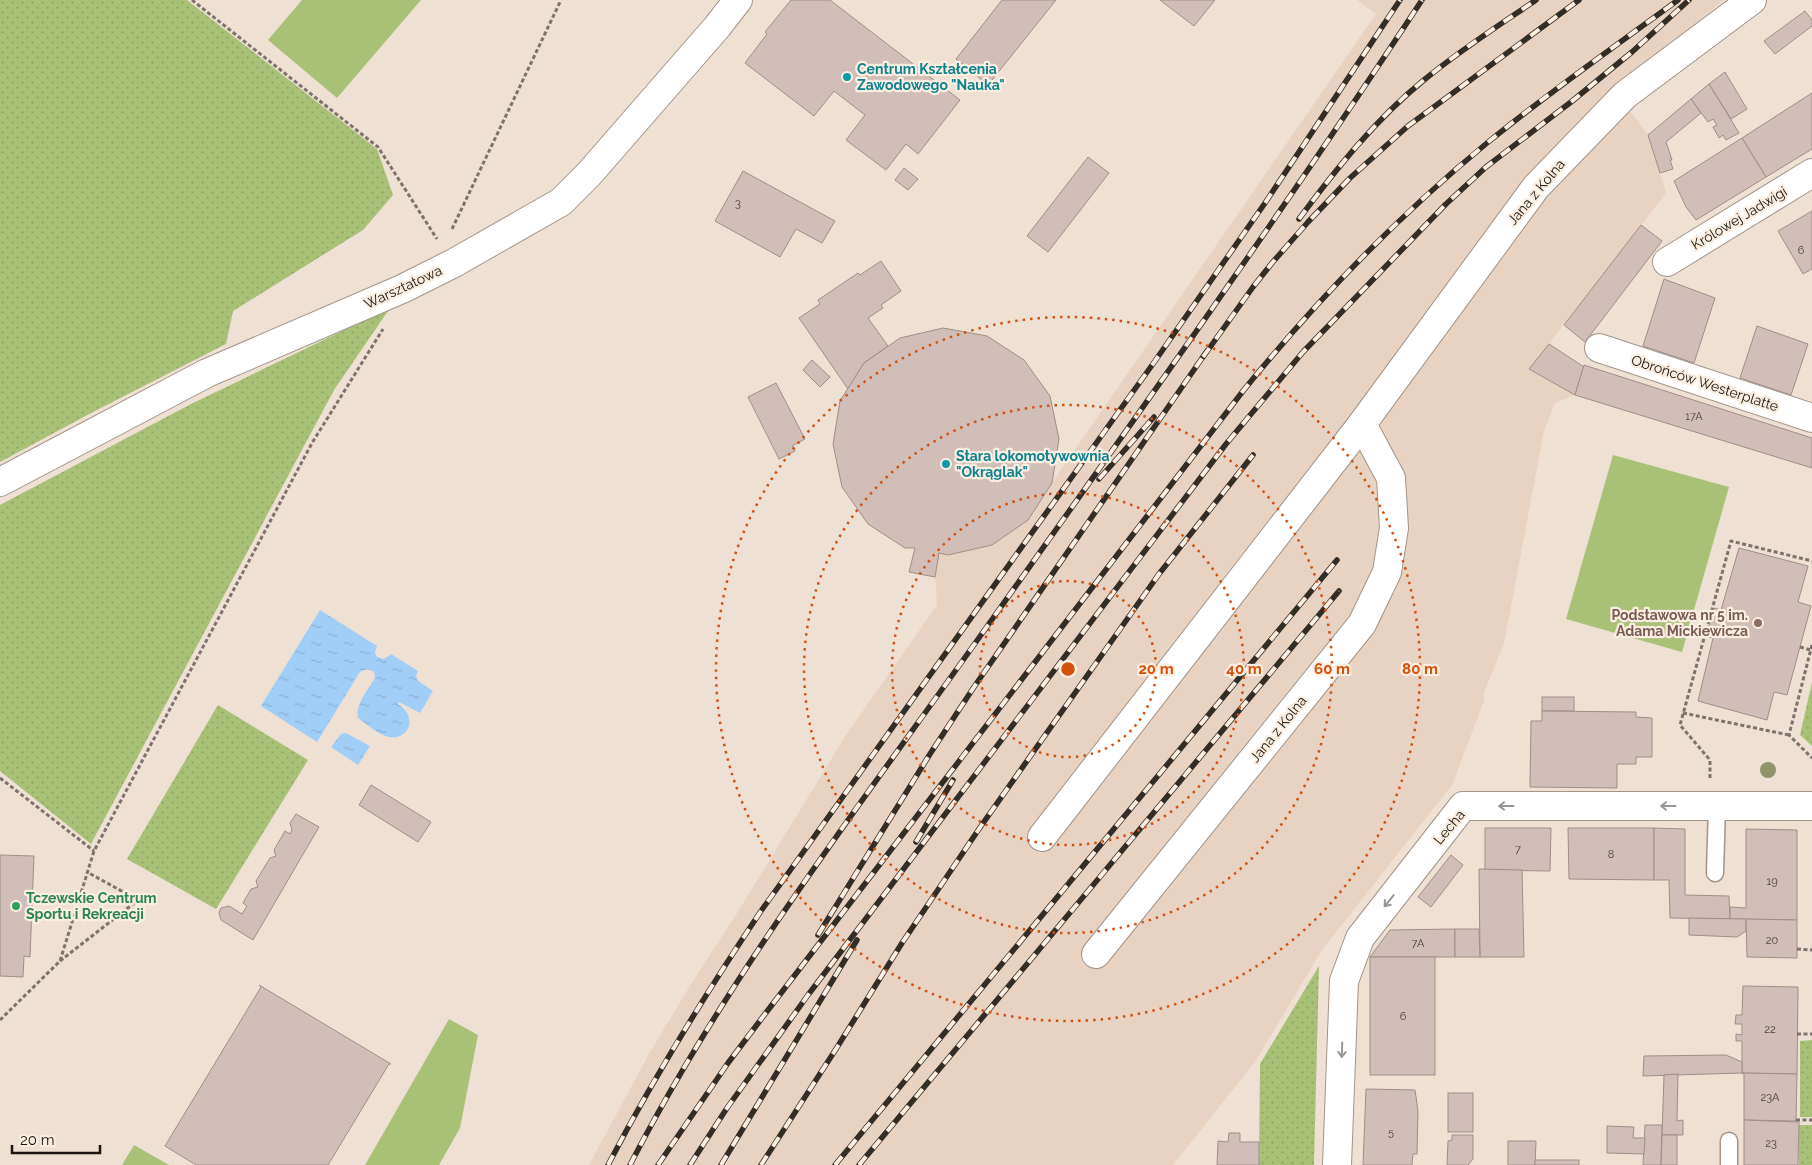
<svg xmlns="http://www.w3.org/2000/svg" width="1812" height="1165" font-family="Raleway,sans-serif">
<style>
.built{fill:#e8d3c2}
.green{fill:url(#green-dots)}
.pitch{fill:#a8c177}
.water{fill:url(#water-ripples)}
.building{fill:#d1beb8;stroke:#9f8d88}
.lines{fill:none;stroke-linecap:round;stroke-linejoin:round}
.lane-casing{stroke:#a29489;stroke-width:19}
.street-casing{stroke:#a29489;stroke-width:30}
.path{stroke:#7d736c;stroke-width:3;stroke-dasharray:4 2.5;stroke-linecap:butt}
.lane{stroke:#fff;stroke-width:16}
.street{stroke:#fff;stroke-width:28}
.rail-casing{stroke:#332d28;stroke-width:5.5}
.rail{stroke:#fcede1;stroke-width:4;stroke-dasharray:11;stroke-linecap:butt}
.tree{fill:#8f9368}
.oneway{stroke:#989694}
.ring{fill:none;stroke:#d3520c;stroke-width:2.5;stroke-dasharray:2.5 5}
.culture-dot{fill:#0f9aa8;stroke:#fcede1;stroke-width:2}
.education-dot{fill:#8d6e63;stroke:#fcede1;stroke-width:2}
.leisure-dot{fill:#2e9e5b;stroke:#fcede1;stroke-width:2}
.labels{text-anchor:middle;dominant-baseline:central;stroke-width:4.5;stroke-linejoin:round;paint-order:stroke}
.number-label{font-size:11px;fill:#483f3b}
.culture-label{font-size:14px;font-weight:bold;fill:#0d838f;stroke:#fcede1;text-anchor:start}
.street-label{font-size:14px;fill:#1a1511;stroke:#fcede1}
.education-label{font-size:14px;font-weight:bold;fill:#785e54;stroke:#fcede1;text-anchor:end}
.leisure-label{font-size:14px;font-weight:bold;fill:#27864d;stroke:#fcede1;text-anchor:start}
.centre{fill:#d3520c;stroke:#fcede1;stroke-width:2.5}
.ring-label{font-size:15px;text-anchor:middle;font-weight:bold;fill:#d3520c;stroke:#fcede1;stroke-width:4.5;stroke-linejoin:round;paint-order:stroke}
</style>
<defs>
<pattern id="green-dots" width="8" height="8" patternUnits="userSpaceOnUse" patternTransform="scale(1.25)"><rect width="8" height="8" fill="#a8c177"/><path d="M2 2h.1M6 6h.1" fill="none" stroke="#90a566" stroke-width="1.8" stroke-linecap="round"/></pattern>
<pattern id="water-ripples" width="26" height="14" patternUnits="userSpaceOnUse" patternTransform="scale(1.25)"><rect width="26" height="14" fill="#a1cef7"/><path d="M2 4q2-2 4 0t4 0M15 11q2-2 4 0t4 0" fill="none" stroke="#8ab0d3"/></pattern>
</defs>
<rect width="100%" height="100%" fill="#efe0d4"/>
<path class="built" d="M1357,0h367l-110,90 34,45 18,58 -137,176 46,26 -20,8 -11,28 -40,213 -20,48v9l-32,84 -130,165 -67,112 -82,103h-584l61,-113 43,-71 46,-71 107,-175 91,-130 -2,-28 4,-24 9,2 44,-10 36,-25 19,-30 329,-476z"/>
<g class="green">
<path d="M0,0h187l190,149 16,46 -30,35 -130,81 -7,33 -133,68 -93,50z"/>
<path d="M390,308l-56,82 -243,454 -91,-73v-266l191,-101z"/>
<path d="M1812,682v64l-12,-11z"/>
<path d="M218,705l90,55 -92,149 -89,-50z"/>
<path d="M1319,966l-5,199h-55l1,-101z"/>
<path d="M1812,1040v77h-12v-76z"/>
<rect x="1799" y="1125" width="13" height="40"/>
</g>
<g class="pitch">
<path d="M302,0h119l-84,98 -69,-58z"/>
<path d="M1613,455l116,32 -47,165 -116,-33z"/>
<path d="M449,1019l29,16 -18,93 -21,37h-74z"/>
<path d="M134,1145l35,20h-47z"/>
</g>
<g class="water">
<path d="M320,610l57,36 -2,6 2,5 7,2 7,-5 27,17 -2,5 2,5 15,10 -13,22 -21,-11 -1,2c22,14 9,37 -9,33 -11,-2 -22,-13 -31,-19 -3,-14 10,-28 17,-40l-1,-6c-5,-3 -9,-3 -14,0l-43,70 -56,-36z"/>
<path d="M346,733l24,13 -12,19 -27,-18 10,-13z"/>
</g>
<g class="building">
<path d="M791,0h39l130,100 -42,54 -12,-10 -20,26 -40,-30 19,-25 -31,-24 -20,25 -69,-53 22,-29 -2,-2z"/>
<path d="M1002,0h54l-68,85 -32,-26z"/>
<path d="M1160,0h55l-21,26z"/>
<path d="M1805,11l7,9v6l-37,28 -11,-13z"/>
<path d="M1725,72l22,37 -16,10 -22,-35z"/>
<path d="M1709,84l30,49 -13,7 -3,-5 -4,3 -6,-11 4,-2 -4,-6 -5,3 -17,-23z"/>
<path d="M1812,93v56l-46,28 -24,-39z"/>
<path d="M1691,99l10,14 -35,29 6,18h-2l3,9 -13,4 -12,-38z"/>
<path d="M1742,138l24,39 -70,43 -10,-13 -12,-26z"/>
<path d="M1088,157l21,16 -61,79 -21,-16z"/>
<path d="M904,168l14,11 -10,11 -13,-10z"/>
<path d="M743,171l92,50 -13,22 -26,-14 -16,28 -65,-36z"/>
<path d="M1812,211v58l-9,5 -25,-43z"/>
<path d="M1641,225l21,16 -77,101 -21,-17z"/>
<path d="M881,261l20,30 -20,14 2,3 -15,10 20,28 -24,17 -16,26 -49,-71 21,-14 -2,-4 40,-27 2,2z"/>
<path d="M1664,279l51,19 -21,65 -51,-17z"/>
<path d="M1757,326l51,18 -17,51 -51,-17z"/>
<path d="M943,328l44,8 37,24 26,36 9,43 -7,44 -24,37 -36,25 -44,10 -9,-2 -4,24 -26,-5 6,-24h-10l-37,-24 -26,-37 -9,-43 7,-43 24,-38 36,-25z"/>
<path d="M1549,344l35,23 -9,28 -46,-26z"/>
<path d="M812,360l18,17 -10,10 -17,-17z"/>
<path d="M1584,365l228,73v30l-237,-73z"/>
<path d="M776,383l29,56 -13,7 3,5 -16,8 -31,-62z"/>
<path d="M1739,548l69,18 -10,36 13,4 -24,89 -13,-3 -7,28 -69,-19 15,-63 -7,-2 8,-28 7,2z"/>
<rect x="1542" y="697" width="32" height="14"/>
<path d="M1542,711l94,1v5l16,1v39h-16v7h-19v24l-87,-1 1,-66h11z"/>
<path d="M371,785l60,37 -13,20 -59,-37z"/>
<path d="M296,814l23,13 -66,113 -32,-20 -2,-7 2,-5 8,-2 13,8 5,-8 -4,-3 8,-14 7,-2 -2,-6 14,-23 6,-2 -2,-6 11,-19 5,3 2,-4 -2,-7z"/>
<path d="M1485,828h66l-1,43 -65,-1z"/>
<path d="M1568,828h86v52l-85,-1z"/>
<path d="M1654,828l31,1v66l44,1 1,23 -60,-1 -1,-38h-15z"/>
<path d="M1746,829l51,1v90l-67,-1v-12l16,1z"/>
<path d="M0,855l34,1 -4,101 -6,-1 -1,21 -23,-1z"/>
<path d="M1451,855l12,10 -32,42 -13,-10z"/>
<path d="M1479,869l43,1 2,87h-44z"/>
<path d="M1689,918l57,1v12l-9,6 -48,-2z"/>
<path d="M1746,919l51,1v38l-50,-1z"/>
<path d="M1455,929v28h-85l20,-27z"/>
<path d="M1455,929h24l1,28h-25z"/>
<rect x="1370" y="957" width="65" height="118"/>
<path d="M259,985l132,79h-2l-61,101h-132l-31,-19 96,-159z"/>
<path d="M1743,986l55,1 -1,87 -55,-1v-32h-6v-7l6,1v-11h-7l1,-9h6z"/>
<path d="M1726,1055l16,7v11l-99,3 1,-20z"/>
<path d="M1742,1073l55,1 -1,47 -52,-1v-46z"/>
<path d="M1678,1074l-1,47 6,-1v15h-21l2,-60z"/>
<path d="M1366,1089l49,1 3,21 -1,43h-4l-1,11h-49z"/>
<rect x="1448" y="1093" width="25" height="39"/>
<path d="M1744,1120l55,2 -1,43h-54z"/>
<path d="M1645,1125h17l-1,40h-18z"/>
<path d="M1607,1126l27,1 -1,11h12l-1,16 -37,-1z"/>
<path d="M1229,1133h11v9h19v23h-42l1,-24 10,1z"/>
<path d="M1452,1135h21v24l-5,6h-21l1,-24 4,-1z"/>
<path d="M1662,1135h15v30h-16z"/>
<path d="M1508,1141h28l-1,24h-27z"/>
<rect x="1535" y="1160" width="44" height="5"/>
</g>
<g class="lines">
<g class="lane-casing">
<g id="lane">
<path d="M1715,873l2,-68"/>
<path d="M1729,1141v24"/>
</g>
</g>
<g class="street-casing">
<g id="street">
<path d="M1667,262l145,-89"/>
<path d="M1599,348l213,70"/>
<path d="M0,482l207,-109 195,-84 52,-26 107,-61 28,-28 128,-147 21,-27"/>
<path d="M1042,837l320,-413 174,-237 89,-92 127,-95"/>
<path d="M1096,954l266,-330 25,-52 7,-44 -3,-50 -29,-54"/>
<path d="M1337,1165l7,-184 16,-43 103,-132h349"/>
</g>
</g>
<g class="path">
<path d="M192,0l186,147 59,92"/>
<path d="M452,229l109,-229"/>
<path d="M1812,645l-23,90 23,23"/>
<path d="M1800,647l11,3"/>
<path d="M1683,713l106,22"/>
<path d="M0,778l94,73"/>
<path d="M1710,778v-18l-30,-35 51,-184 81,20"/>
<path d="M1797,949l15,1"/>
<path d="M60,961l78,-61 -51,-28"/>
<path d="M0,1020l60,-59 34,-110 218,-408 71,-114"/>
<path d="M1797,1034h15"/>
<path d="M1796,1120h16"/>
</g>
<use href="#lane" class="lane"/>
<use href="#street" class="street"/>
<g class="rail-casing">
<g id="rail">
<path d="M1299,219c37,-50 77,-100 125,-139 35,-29 74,-54 112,-80"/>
<path d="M1203,357l50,-70 19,-24 36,-41 42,-44 58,-52 171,-126"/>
<path d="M1099,479l55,-62"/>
<path d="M916,842l37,-62"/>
<path d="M818,935l112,-181 44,-67 233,-336"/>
<path d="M608,1165c46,-88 98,-172 153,-254l394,-550 110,-158 135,-203"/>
<path d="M630,1165c92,-178 214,-339 331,-502 156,-219 313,-438 461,-663"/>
<path d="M658,1165l70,-102 37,-49 478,-623c73,-90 154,-174 244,-248 61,-50 127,-96 191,-143"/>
<path d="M690,1165l37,-57 81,-113 418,-551 77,-92 143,-148 40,-37 85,-65 61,-50 57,-52"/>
<path d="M721,1165l136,-225"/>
<path d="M761,1165l75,-116 66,-106 79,-117 178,-252 94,-119"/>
<path d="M835,1165l502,-605"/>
<path d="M859,1165l480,-574"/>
</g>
</g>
<use href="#rail" class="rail"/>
</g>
<circle class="tree" cx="1768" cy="770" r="8"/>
<defs><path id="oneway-shaft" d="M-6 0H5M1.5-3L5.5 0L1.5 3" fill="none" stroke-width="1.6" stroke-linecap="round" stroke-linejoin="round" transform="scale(1.25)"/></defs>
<g class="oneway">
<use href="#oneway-shaft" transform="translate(1506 806) rotate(180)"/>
<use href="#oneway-shaft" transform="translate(1668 806) rotate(180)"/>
<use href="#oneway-shaft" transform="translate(1389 901) rotate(129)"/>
<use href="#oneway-shaft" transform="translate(1342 1050) rotate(92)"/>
</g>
<g class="ring">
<circle cx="1068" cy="669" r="88"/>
<circle cx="1068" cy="669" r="176"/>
<circle cx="1068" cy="669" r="264"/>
<circle cx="1068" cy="669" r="352"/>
</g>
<g class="culture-dot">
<circle cx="847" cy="77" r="5"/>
<circle cx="946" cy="464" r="5"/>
</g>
<circle class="education-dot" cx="1758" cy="623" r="5"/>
<circle class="leisure-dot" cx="16" cy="906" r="5"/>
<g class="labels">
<g class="number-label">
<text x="738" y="203">3</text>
<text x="1801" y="250">6</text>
<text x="1694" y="416">17A</text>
<text x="1518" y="849">7</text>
<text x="1611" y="854">8</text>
<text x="1772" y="881">19</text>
<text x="1772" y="940">20</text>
<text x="1418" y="943">7A</text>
<text x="1403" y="1016">6</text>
<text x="1770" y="1029">22</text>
<text x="1770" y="1097">23A</text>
<text x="1391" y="1132">5</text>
<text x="1771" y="1143">23</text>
</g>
<g class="culture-label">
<text x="857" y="69">Centrum Kształcenia<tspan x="857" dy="16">Zawodowego "Nauka"</tspan></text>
<text x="956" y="456">Stara lokomotywownia<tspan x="956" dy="16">"Okrąglak"</tspan></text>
</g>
<g class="street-label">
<text transform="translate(1536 192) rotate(-50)">Jana z Kolna</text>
<text transform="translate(1739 218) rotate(-31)">Królowej Jadwigi</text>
<text transform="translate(403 287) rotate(-25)">Warsztatowa</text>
<text transform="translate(1705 383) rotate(18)">Obrońców Westerplatte</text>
<text transform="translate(1278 729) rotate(-51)">Jana z Kolna</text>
<text transform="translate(1449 827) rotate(-50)">Lecha</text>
</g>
<g class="education-label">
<text x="1748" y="615">Podstawowa nr 5 im.<tspan x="1748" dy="16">Adama Mickiewicza</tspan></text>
</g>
<g class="leisure-label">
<text x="26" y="898">Tczewskie Centrum<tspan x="26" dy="16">Sportu i Rekreacji</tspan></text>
</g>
</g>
<circle cx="1068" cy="669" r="8" class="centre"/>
<g class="ring-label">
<text x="1156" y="674">20 m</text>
<text x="1244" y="674">40 m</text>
<text x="1332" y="674">60 m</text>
<text x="1420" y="674">80 m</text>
</g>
<path d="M12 1145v8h88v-8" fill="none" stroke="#1a1511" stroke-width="2.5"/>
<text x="20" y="1145" font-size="15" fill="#1a1511" stroke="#fcede1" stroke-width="4" paint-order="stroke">20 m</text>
</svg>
